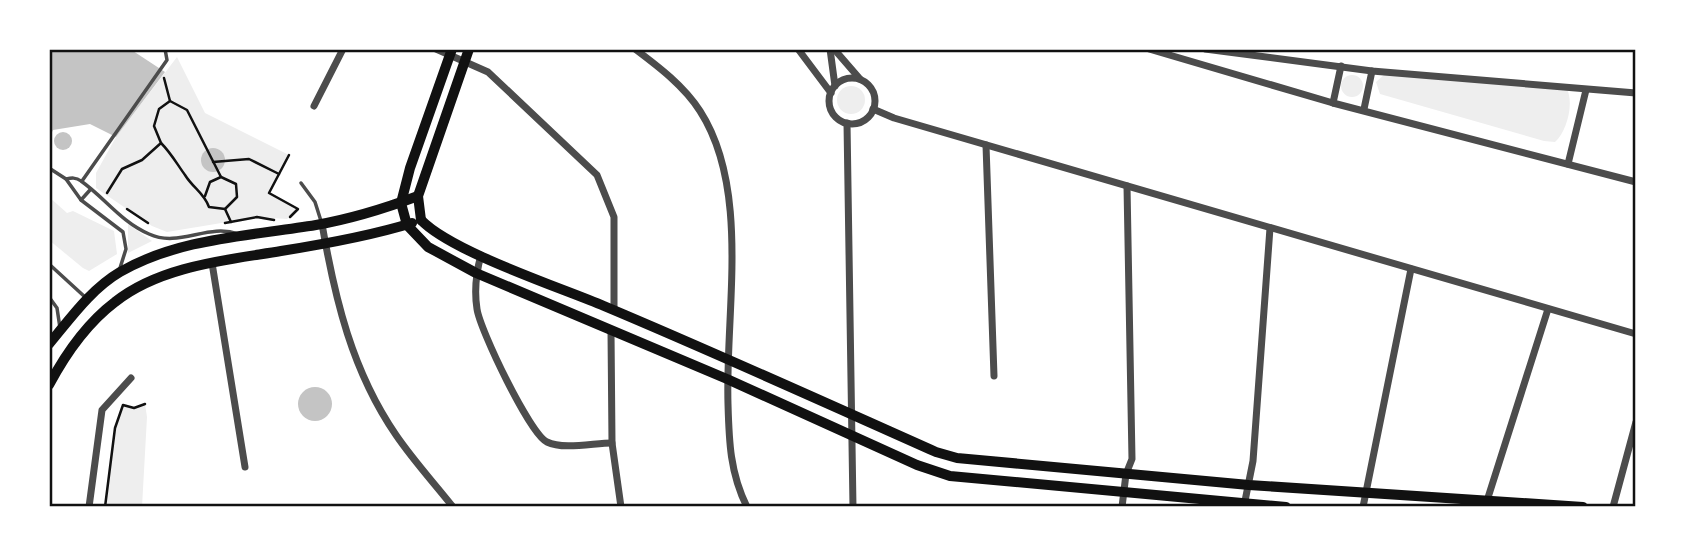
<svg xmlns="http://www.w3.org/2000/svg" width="1685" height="556" font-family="'Crimson Pro',serif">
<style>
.green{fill:#eee}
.building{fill:#c4c4c4}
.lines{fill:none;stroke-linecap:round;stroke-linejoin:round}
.path{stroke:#111;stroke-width:2.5}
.service{stroke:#4c4c4c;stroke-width:3.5}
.minor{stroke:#4c4c4c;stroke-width:7}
.secondary{stroke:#111;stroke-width:10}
.neatline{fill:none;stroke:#111;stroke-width:2.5}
</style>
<rect width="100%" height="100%" fill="#fff"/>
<g class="green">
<path d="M177,57l28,56 84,42 -20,38 29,16 -11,10 -30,-2 -90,15 -15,-6 -56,-38v-15l20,-36z"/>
<path d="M1385,74l182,15c7,15 0,42 -12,53l-11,-1 -164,-47 -4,-12z"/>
<circle cx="1352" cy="86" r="11"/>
<circle cx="851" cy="100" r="14"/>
<path d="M49,197l18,16 6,-2 41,20 3,23 -28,17 -6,-3 -34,-28z"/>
<path d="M128,224l24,17 -24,12z"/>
<path d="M145,404l2,13 -5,90h-37l10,-79 8,-23 11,3z"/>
</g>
<g class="building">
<path d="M49,49h81l35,23 -49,65 -26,-13 -37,6 -4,8z"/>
<circle cx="63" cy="141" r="9"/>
<circle cx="213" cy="160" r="12"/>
<circle cx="315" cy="404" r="17"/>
</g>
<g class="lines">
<g class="path">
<path d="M170,101l17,9 34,67"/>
<path d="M161,143c10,10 16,21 24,32 8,13 19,18 24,32l16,2 6,13"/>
<path d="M289,155l-20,38 29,16 -8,8"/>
<path d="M213,162l36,-3 30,15"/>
<path d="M107,193l15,-24 20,-9 19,-17 -7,-17 5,-17 11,-8 -6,-23"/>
<path d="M205,196l5,-14 11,-5 15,7 1,13 -12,12"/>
<path d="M127,209l21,14"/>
<path d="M225,223l32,-6 17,3"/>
<path d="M105,507l10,-79 8,-23 11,3 11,-4"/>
</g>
<g class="service">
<path d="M49,168l17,11 15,21 42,32 3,17 -6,19"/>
<path d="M66,179c5,-1 10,-2 15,2 23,16 40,41 68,53 30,14 59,-11 89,0"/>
<path d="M82,181l85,-121 -2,-11"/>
<path d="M301,183l14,19 6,19"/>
<path d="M81,200l9,-10"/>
<path d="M49,264l36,33"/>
<path d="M49,297l8,11 3,20"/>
</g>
<g class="minor">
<path d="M436,49l52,23 109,103 17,42v93"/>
<path d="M635,49c24,18 49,37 65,62 51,79 25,202 28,293 1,37 2,69 19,103"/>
<path d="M798,49l33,44"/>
<path d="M830,49l5,37"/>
<path d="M834,49l26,30"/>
<path d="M1149,49l184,54 303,79"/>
<path d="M1205,49l167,22 264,22"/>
<circle cx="852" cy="101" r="23"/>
<path d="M1333,103l8,-37"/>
<path d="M314,106l29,-57"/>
<path d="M873,109l21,9 742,216"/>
<path d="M1364,109l8,-38"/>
<path d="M847,123l6,384"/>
<path d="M986,145l8,231"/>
<path d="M1568,164l18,-74"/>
<path d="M322,224c13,75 30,147 74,211 17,25 38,48 57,72"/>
<path d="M481,255c-5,18 -7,35 -4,54 3,21 53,125 70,133 16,8 47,1 65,1"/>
<path d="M212,263l33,204"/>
<path d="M611,331l1,112 9,64"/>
<path d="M1244,506l9,-45 17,-233"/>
<path d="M89,507l13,-97 29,-32"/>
<path d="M1122,507l4,-33 6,-15 -5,-273"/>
<path d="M1363,507l48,-238"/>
<path d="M1485,507l63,-198"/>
<path d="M1613,507l23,-85"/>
</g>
<g class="secondary">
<path d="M452,49l-42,119 -9,35 6,22 21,22 48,26 251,106 190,86 33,11 336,31"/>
<path d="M421,220c31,32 138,67 183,86 112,47 222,97 332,146l21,6 292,27 334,22"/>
<path d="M421,220l-3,-24 51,-147"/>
<path d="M49,344c21,-25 42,-55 71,-72 59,-34 130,-36 196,-47 34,-6 70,-17 102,-29"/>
<path d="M49,385c17,-32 37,-61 66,-83 45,-36 112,-42 166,-51 44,-7 89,-15 131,-28"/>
</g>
</g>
<rect width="1685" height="556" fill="none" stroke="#ffffff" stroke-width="102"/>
<rect x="51" y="51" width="1583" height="454" class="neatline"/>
</svg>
